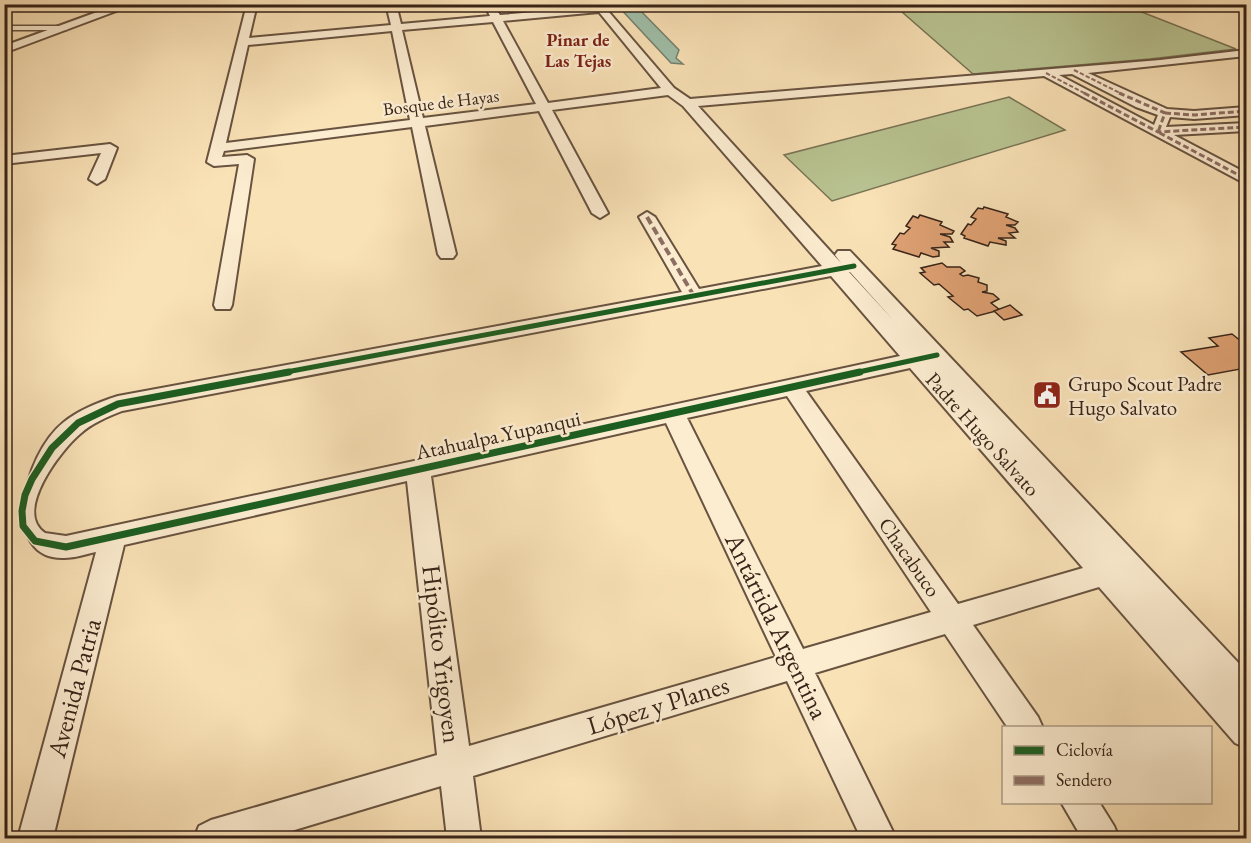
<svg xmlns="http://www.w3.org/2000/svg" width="1251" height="843" font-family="'EB Garamond',serif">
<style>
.green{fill:#b9c492;stroke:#787455;stroke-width:1.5}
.water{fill:#9fbfa9;stroke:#75816f;stroke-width:1.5}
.building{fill:#e0a274;stroke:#372318;stroke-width:1.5}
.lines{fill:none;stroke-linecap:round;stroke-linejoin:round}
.service-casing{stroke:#685340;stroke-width:3}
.minor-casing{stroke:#685340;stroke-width:4}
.service{fill:#fcecd0;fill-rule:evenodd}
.minor{fill:#fcecd0;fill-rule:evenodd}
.quiet-far2{stroke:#8d6e63;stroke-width:2;stroke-dasharray:4.5 2;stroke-linecap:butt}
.quiet-far1{stroke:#8d6e63;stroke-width:3;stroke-dasharray:6 3;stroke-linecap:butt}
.quiet{stroke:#8d6e63;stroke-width:4;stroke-dasharray:8 4;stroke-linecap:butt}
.cycleway-far1-casing{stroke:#fcecd0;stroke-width:8}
.cycleway-casing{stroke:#fcecd0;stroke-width:10}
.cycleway-far1{stroke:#1b5e20;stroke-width:5}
.cycleway{stroke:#1b5e20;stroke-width:7}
.labels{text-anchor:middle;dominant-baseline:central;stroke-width:5;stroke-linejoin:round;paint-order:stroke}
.far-neighbourhood-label{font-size:18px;font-weight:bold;fill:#7a1f14;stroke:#fcecd0}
.far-street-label{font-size:18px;fill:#372318;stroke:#fcecd0}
.poi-label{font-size:21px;fill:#372318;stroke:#fcecd0;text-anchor:start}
.street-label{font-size:21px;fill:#372318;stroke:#fcecd0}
.near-street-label{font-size:26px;fill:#372318;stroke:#fcecd0}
</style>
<rect width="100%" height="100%" fill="#fae2b7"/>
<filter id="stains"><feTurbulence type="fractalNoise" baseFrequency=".00333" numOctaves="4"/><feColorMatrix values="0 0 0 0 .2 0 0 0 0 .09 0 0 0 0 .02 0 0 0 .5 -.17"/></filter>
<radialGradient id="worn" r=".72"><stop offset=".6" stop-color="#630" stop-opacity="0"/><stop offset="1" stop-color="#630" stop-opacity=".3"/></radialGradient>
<g class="green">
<path d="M894,5h230l112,44 -86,10 -177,15z"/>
<path d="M1009,97l56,33 -233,71 -48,-46z"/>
</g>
<path class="water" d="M617,5h18l44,45 -3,8 7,6 -12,-1z"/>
<g class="building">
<path d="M984,207l24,7 -2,3 12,5 -3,3h-9l9,3 3,4 -9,1 6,5h-17l8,3v4l-16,-3 -2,4 -24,-8 1,-2 -4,-2 7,-10 3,1 5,-6 -5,-2 7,-9 5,1z"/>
<path d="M920,215l22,7 -2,3 14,6 -2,3h-12l10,3 3,5h-9l5,5 -18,1 8,3v5l-6,1 -12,-4 -2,4 -26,-8 3,-4 -4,-1 8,-11 4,1 6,-6 -4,-2 7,-10 5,2z"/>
<path d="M942,263l5,4h13l5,4 -5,3 3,2 5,-1 11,3 -1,4 9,3v6l-5,1 11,2 6,5 -8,4 9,7 -23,6 -9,-7 -4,1 -16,-13 5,-1 -14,-12 -5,1 -14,-12 5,-1 -4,-4z"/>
<path d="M1010,305l12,10 -18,5 -10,-9z"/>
<path d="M1232,334l14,11v23l-38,7 -27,-23 37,-6 -9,-8z"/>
</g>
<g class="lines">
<g class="service-casing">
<path id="service" d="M4,26h62l3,2 -3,2h-62z"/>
</g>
<g class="minor-casing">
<g id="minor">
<path d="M119,4h16l-131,49v-7z"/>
<path d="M247,4h10l-8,34 142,-13 -5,-21h10l5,20 89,-8 -4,-8 5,-3 3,1 6,9 94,-8 -2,-3 20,1 5,3 -9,3 66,77 16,11 470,-39 86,-10v6l-158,17 79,36 27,2 52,-4v8l-52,4 -24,-2 -4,10 80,-4v8l-72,4 72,38v11l-202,-108 -346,30 143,157 -6,-8 3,-4h12l396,420v77l-11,-5 -136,-156 -126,38 65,92 5,11h-35l-63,-94 -130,39 81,165h-35l-74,-157 -314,95 8,62h-34l-6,-52 -173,52h-74l5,-12 12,-6 226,-65 -30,-274 -283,64 -71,293h-35l78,-286c-10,2 -21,6 -32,6 -64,2 -42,-103 0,-136 15,-12 35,-20 54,-26l564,-104 -43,-75 8,-5 8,5 44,72 123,-23 -139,-160 -15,-11 -116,15 56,103 -8,5 -8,-5 -53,-102 -114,15 31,128 -3,4h-12l-3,-4 -26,-127 -188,24 -2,6 25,-2 7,4 -22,146 -2,4h-14l-2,-4 25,-141 -25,2 -7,-4zM599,12l62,76 -113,15 -45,-82zM493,22l43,82 -113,14 -21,-88zM392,31l18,89 -184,23 22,-98zM1072,74l64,33 22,8 -4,10 -95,-50zM849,272h1l44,49zM831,276l69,80 -834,180 -21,-3c-32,-21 16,-83 35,-99 12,-11 27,-17 42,-23zM910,368l173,200 -125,36 -152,-213zM787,396l144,216 -128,37 -116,-231zM666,423l110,234 -307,89 -38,-270z"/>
<path d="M110,144l7,4 -12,31 -8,5 -8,-5 12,-26 -97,11v-8z"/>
<path d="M1061,802h38l15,24 5,12h-37z"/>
</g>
</g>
<use href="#service" class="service"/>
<use href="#minor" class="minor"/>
<g class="quiet-far2">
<path d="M1074,70l48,24"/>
<path d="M1046,73l40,21"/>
</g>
<g class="quiet-far1">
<path d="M1084,93l74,39 88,-5"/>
<path d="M1119,93l46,20 -7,19 88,47"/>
<path d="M1165,113l29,2 52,-4"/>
</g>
<path class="quiet" d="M647,217l47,79"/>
<g class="cycleway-far1-casing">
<g id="cycleway-far1">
<path d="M281,373l573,-107"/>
<path d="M854,373l83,-18"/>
</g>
</g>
<g class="cycleway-casing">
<path id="cycleway" d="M289,372l-171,32 -40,19 -26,25 -20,31 -7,16 -3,16 1,15 12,15 31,6 794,-175"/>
</g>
<use href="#cycleway-far1" class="cycleway-far1"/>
<use href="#cycleway" class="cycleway"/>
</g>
<defs>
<g id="civic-square" transform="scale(1.5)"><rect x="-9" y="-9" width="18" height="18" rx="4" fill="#8f2418" stroke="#fcecd0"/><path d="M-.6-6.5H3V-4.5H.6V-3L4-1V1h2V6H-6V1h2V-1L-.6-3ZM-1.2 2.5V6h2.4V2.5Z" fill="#fff"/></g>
</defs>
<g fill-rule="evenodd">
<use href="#civic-square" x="1047" y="395"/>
</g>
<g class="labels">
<g class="far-neighbourhood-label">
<text x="578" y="39">Pinar de<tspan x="578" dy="21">Las Tejas</tspan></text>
</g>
<g class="far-street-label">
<text transform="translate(441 102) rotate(-7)">Bosque de Hayas</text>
</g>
<g class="poi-label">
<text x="1068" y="383">Grupo Scout Padre<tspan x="1068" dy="24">Hugo Salvato</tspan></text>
</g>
<g class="street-label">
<text transform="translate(983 434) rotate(48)">Padre Hugo Salvato</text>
<text transform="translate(498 435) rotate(-12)">Atahualpa Yupanqui</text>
<text transform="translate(910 557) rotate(55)">Chacabuco</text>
</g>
<g class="near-street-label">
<text transform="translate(777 626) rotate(64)">Antártida Argentina</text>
<text transform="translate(442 654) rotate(83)">Hipólito Yrigoyen</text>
<text transform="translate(74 688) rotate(-75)">Avenida Patria</text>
<text transform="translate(658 705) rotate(-17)">López y Planes</text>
</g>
</g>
<rect width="1251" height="843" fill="none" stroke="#fae2b7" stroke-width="24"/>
<rect x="6" y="6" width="1239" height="831" fill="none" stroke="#372318" stroke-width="3"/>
<rect x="12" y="12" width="1227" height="819" fill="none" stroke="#372318" stroke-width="1.5"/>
<rect x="1002" y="726" width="210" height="78" fill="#fcecd0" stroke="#ad9c86" stroke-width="1.5"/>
<rect x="1014" y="746" width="30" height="9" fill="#1b5e20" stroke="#ad9c86" stroke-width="1.5"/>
<text x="1056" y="756" font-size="18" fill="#372318">Ciclovía</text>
<rect x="1014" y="776" width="30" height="9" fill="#8d6e63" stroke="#ad9c86" stroke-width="1.5"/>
<text x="1056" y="786" font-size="18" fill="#372318">Sendero</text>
<rect width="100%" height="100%" filter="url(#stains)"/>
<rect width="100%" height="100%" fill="url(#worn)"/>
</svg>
